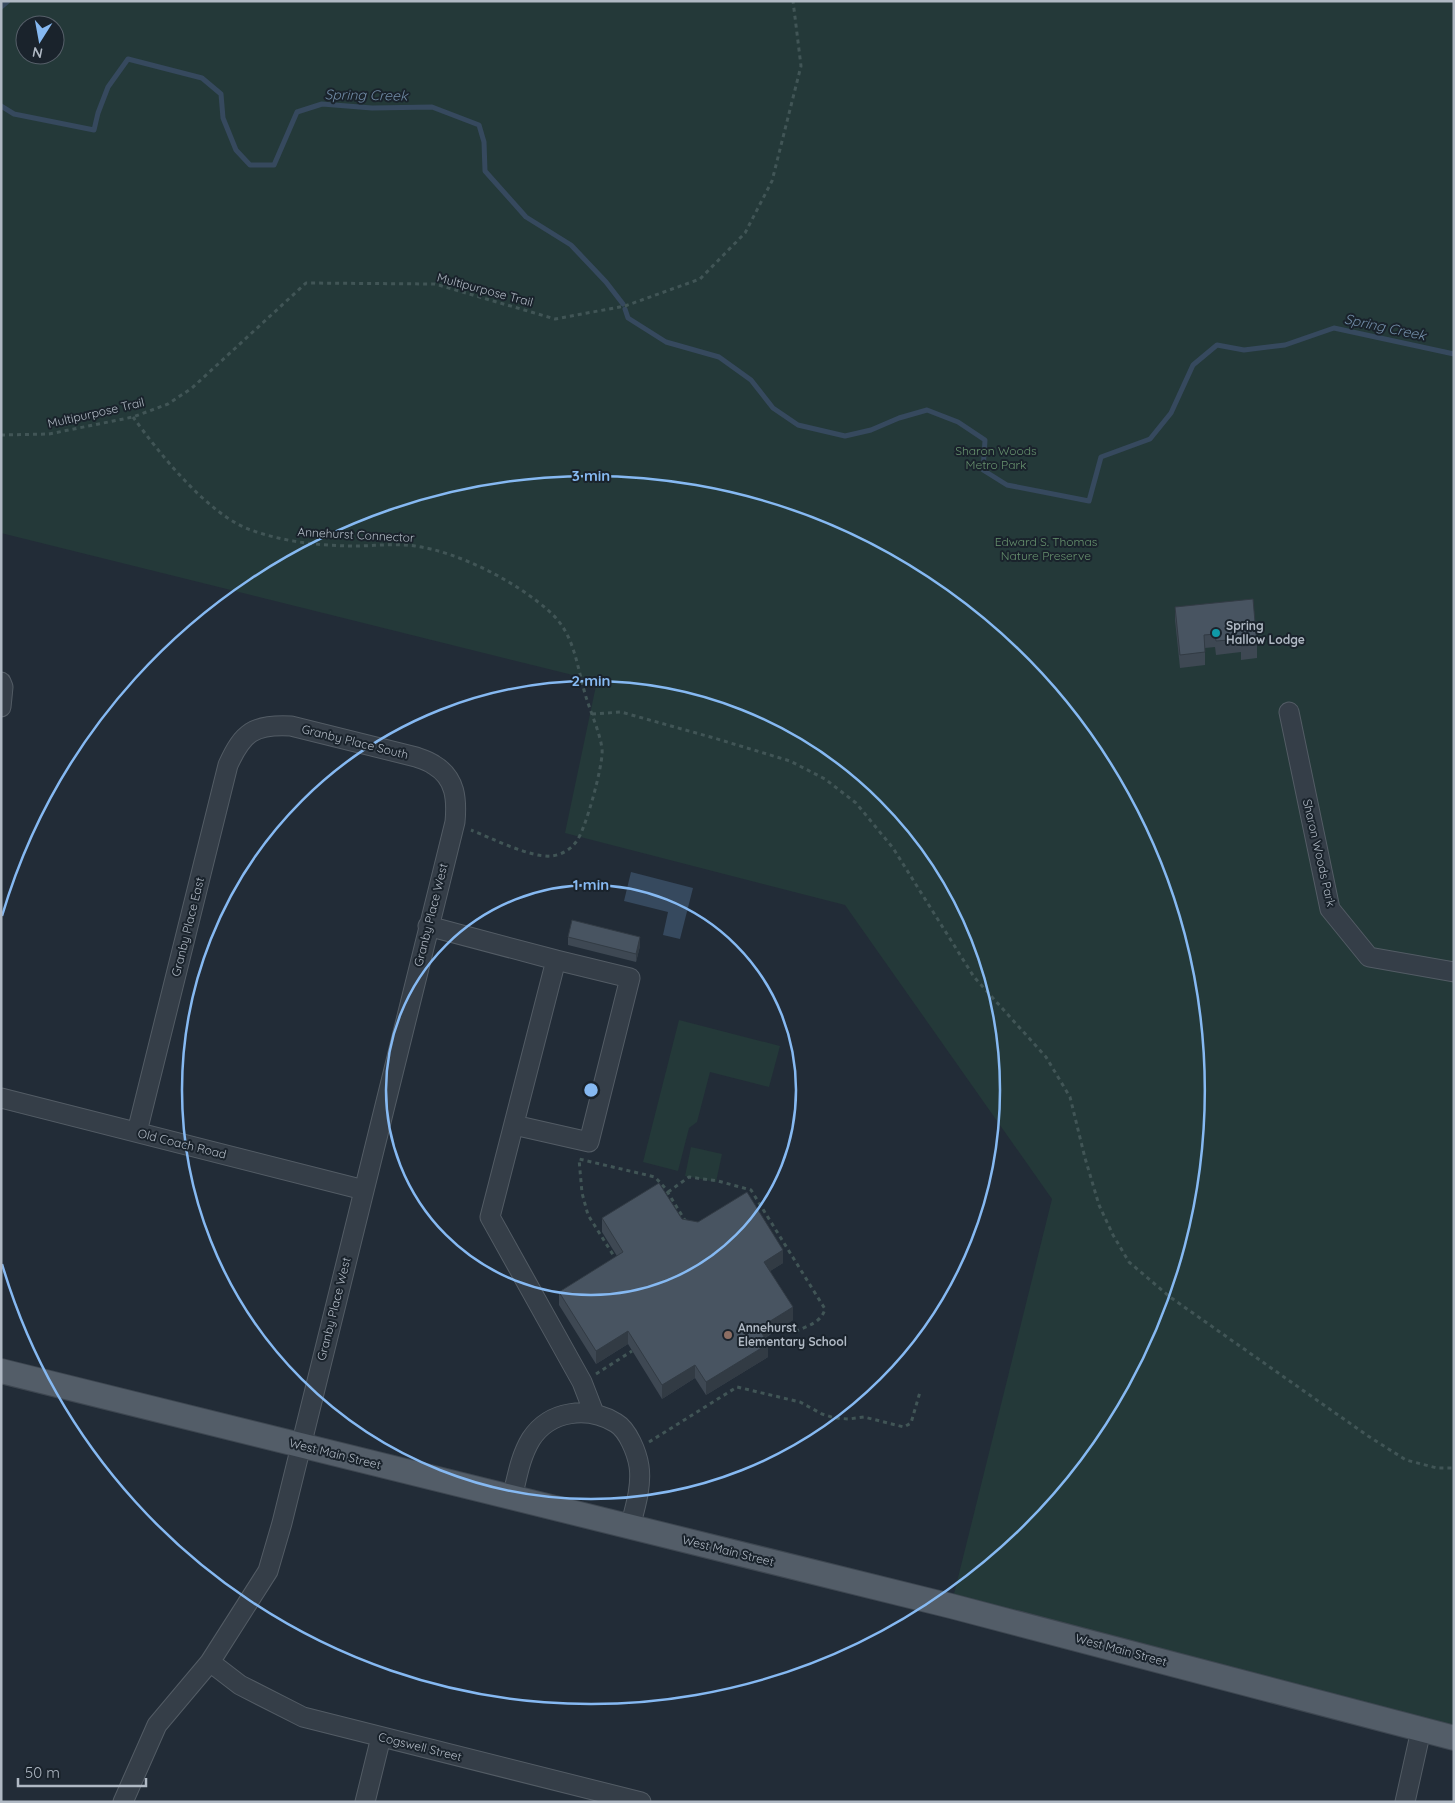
<svg xmlns="http://www.w3.org/2000/svg" width="1455" height="1803" font-family="Quicksand,sans-serif">
  <rect width="100%" height="100%" fill="#222c37"/>
  <path fill="#243939" fill-rule="evenodd" d="M1,1h1453v1737l-503,-132 101,-407 -207,-294 -280,-72 32,-152 -596,-148zM25,25h30v30h-30z
    M679,1020l101,26 -11,41 -59,-15 -13,50 -8,6 -11,43 -35,-9z
    M691,1147l31,7 -6,28 -31,-6z"/>
  <path fill="#36495e" d="M631,872l62,16 -13,51 -17,-4 5,-23 -44,-11z"/>
  <g fill="none" stroke-linecap="round" stroke-linejoin="round">
    <path stroke="#36495e" stroke-width="5" d="M1,7l7,-6
      M1,106l13,8 80,16 4,-17 10,-26 20,-28 74,19 19,16 2,24 13,32 14,15h24l23,-53 25,-8 50,4 60,-1 47,18 5,17 1,29 41,46 45,28 35,37 17,22
      M625,309l3,9 38,24 53,15 32,23 22,28 25,17 47,11 26,-6 28,-12 28,-8 31,12 27,18 -2,30 24,15 82,16 12,-44 49,-18 21,-26 22,-48 24,-20 27,5 41,-5 49,-17 120,26"/>
    <g stroke="#535c65" stroke-width="21">
      <path id="minor" d="M1,682l2,5 -2,20
        M1289,712l41,197 39,48 85,15
        M428,926l128,34 -66,257 92,165 12,31
        M1,1098l363,92
        M514,1125l75,17 41,-164 -74,-18
        M512,1498c5,-20 8,-41 19,-59 19,-29 57,-33 85,-16 12,7 21,30 23,43 3,20 -4,42 -9,61
        M210,1662l30,23 63,32 338,85
        M123,1802l34,-77 53,-63 58,-91 14,-48 173,-701c2,-22 1,-44 -21,-57 -5,-4 -12,-6 -18,-8l-125,-31c-37,-2 -48,6 -63,39l-91,367
        M365,1802l16,-65
        M1405,1802l16,-72"/>
    </g>
    <g stroke="#3e4751" stroke-width="26">
      <path id="major" d="M1,1371l950,235 503,132"/>
    </g>
    <path stroke="#415556" stroke-width="3" stroke-dasharray="4 4" stroke-linecap="butt" d="M133,417c26,36 75,98 118,113 33,12 70,16 104,16 20,0 40,-3 60,0 44,6 102,36 135,66 26,23 27,58 37,88 5,16 13,33 15,49 2,14 -17,83 -26,93 -6,8 -15,13 -25,14 -20,2 -60,-18 -80,-26
      M1,435l48,-1 84,-17 35,-13 24,-16 114,-105 129,1 120,35 70,-13 75,-27 45,-46 27,-52 29,-115 -8,-65
      M592,714l29,-2 93,26 76,23 35,18 31,24 37,45 81,129 72,80 24,40 15,61 14,47 14,30 16,27 41,35 198,139 38,24 31,8h17
      M668,1192l21,-15 29,4 33,9 74,119c-4,14 -18,17 -31,23
      M617,1261l-29,-46 -6,-22 -3,-34 76,18 10,11 21,34
      M596,1374l36,-23
      M649,1442l88,-55 63,15 22,12 13,4 14,1 15,-2 40,10 7,-4 9,-31"/>
    <use href="#minor" stroke="#353e48" stroke-width="19"/>
    <use href="#major" stroke="#535d68" stroke-width="24"/>
  </g>
  <path fill="#3e4853" d="M1175,607l82,38v13l-16,2v-8l-25,3 -1,-8 -10,1v17l-25,3 -5,-48z
    M568,937l72,9 -4,16 -68,-17z
    M602,1218l80,1 101,44 -13,8 23,49 -28,18 3,19 -62,38 -11,-17 -33,21 -34,-55 -32,20 -37,-59v-13l58,-36 -15,-24z"/>
  <path fill="#323b44" d="M640,937v9l-4,16v-8z
    M783,1250v13l-19,12v-13z
    M793,1307v13l-34,21v-13z
    M628,1331v13l-32,20v-13z
    M768,1344v13l-62,38v-13z
    M695,1365v13l-33,21v-14z"/>
  <path fill="#485461" stroke="#323b44" d="M1253,599l4,46 -16,1v-7l-25,2 -1,-7 -11,1 1,17 -25,3 -5,-48z
    M572,920l68,17 -4,17 -68,-17z
    M659,1183l23,36 16,3 49,-30 36,58 -19,12 29,45 -34,21 9,16 -62,38 -11,-17 -33,20 -34,-54 -32,20 -37,-59 64,-40 -21,-34z"/>
  <g fill="none" stroke="#86b9f2" stroke-width="2.5">
    <circle cx="591" cy="1090" r="205"/>
    <circle cx="591" cy="1090" r="409"/>
    <path d="M2 916A614 614 0 1 1 2 1264"/>
  </g>
  <circle fill="#0f9aa8" stroke="#1a232c" stroke-width="2" cx="1216" cy="633" r="5"/>
  <circle fill="#8d6e63" stroke="#1a232c" stroke-width="2" cx="728" cy="1335" r="5"/>
  <g text-anchor="middle" stroke-width="4" stroke-linejoin="round" paint-order="stroke">
    <g font-size="12" fill="#b0b9c4" stroke="#1a232c">
      <text transform="translate(485 290) rotate(15)" y="4">Multipurpose Trail</text>
      <text transform="translate(96 413) rotate(-13)" y="4">Multipurpose Trail</text>
      <text transform="translate(356 535) rotate(3)" y="4">Annehurst Connector</text>
      <text transform="translate(355 742) rotate(14)" y="4">Granby Place South</text>
      <text transform="translate(1319 853) rotate(77)" y="4">Sharon Woods Park</text>
      <text transform="translate(431 915) rotate(-76)" y="4">Granby Place West</text>
      <text transform="translate(188 927) rotate(-76)" y="4">Granby Place East</text>
      <text transform="translate(182 1144) rotate(14)" y="4">Old Coach Road</text>
      <text transform="translate(334 1309) rotate(-76)" y="4">Granby Place West</text>
      <text transform="translate(335 1454) rotate(14)" y="4">West Main Street</text>
      <text transform="translate(728 1551) rotate(14)" y="4">West Main Street</text>
      <text transform="translate(1121 1650) rotate(15)" y="4">West Main Street</text>
      <text transform="translate(420 1747) rotate(14)" y="4">Cogswell Street</text>
    </g>
    <g font-size="12" fill="#68936f" stroke="#1a232c">
      <text x="996" y="455">Sharon Woods<tspan x="996" dy="14">Metro Park</tspan></text>
      <text x="1046" y="546">Edward S. Thomas<tspan x="1046" dy="14">Nature Preserve</tspan></text>
    </g>
    <g font-size="12" font-weight="bold" fill="#b0b9c4" stroke="#1a232c" text-anchor="start">
      <text x="1226" y="630">Spring<tspan x="1226" dy="14">Hallow Lodge</tspan></text>
      <text x="738" y="1332">Annehurst<tspan x="738" dy="14">Elementary School</tspan></text>
    </g>
    <g font-size="14" font-style="italic" fill="#718ca7" stroke="#1a232c">
      <text transform="translate(366 95) rotate(1)" y="5">Spring Creek</text>
      <text transform="translate(1385 327) rotate(12)" y="5">Spring Creek</text>
    </g>
  </g>
  <circle cx="591" cy="1090" r="8" fill="#86b9f2" stroke="#1a232c" stroke-width="2.5"/>
  <g font-size="15" text-anchor="middle" font-weight="bold" fill="#86b9f2" stroke="#1a232c" stroke-width="4" stroke-linejoin="round" paint-order="stroke">
    <text x="591" y="481">3 min</text>
    <text x="591" y="686">2 min</text>
    <text x="591" y="890">1 min</text>
  </g>
  <rect width="1455" height="1803" fill="none" stroke="#b0b9c4" stroke-width="5"/>
  <g transform="translate(40 40) rotate(191)"><circle r="24" fill="#1a232c" stroke="#565f69"/>
  <path d="M0-4L9 19L0 12L-9 19Z" fill="#86b9f2"/>
  <text y="-8" font-size="14" font-weight="bold" text-anchor="middle" fill="#b0b9c4">N</text>
  </g>
  <path d="M18 1778v8h128v-8" fill="none" stroke="#b0b9c4" stroke-width="2.5"/>
  <text x="25" y="1778" font-size="15" fill="#b0b9c4" stroke="#1a232c" stroke-width="4" paint-order="stroke">50 m</text>
</svg>
